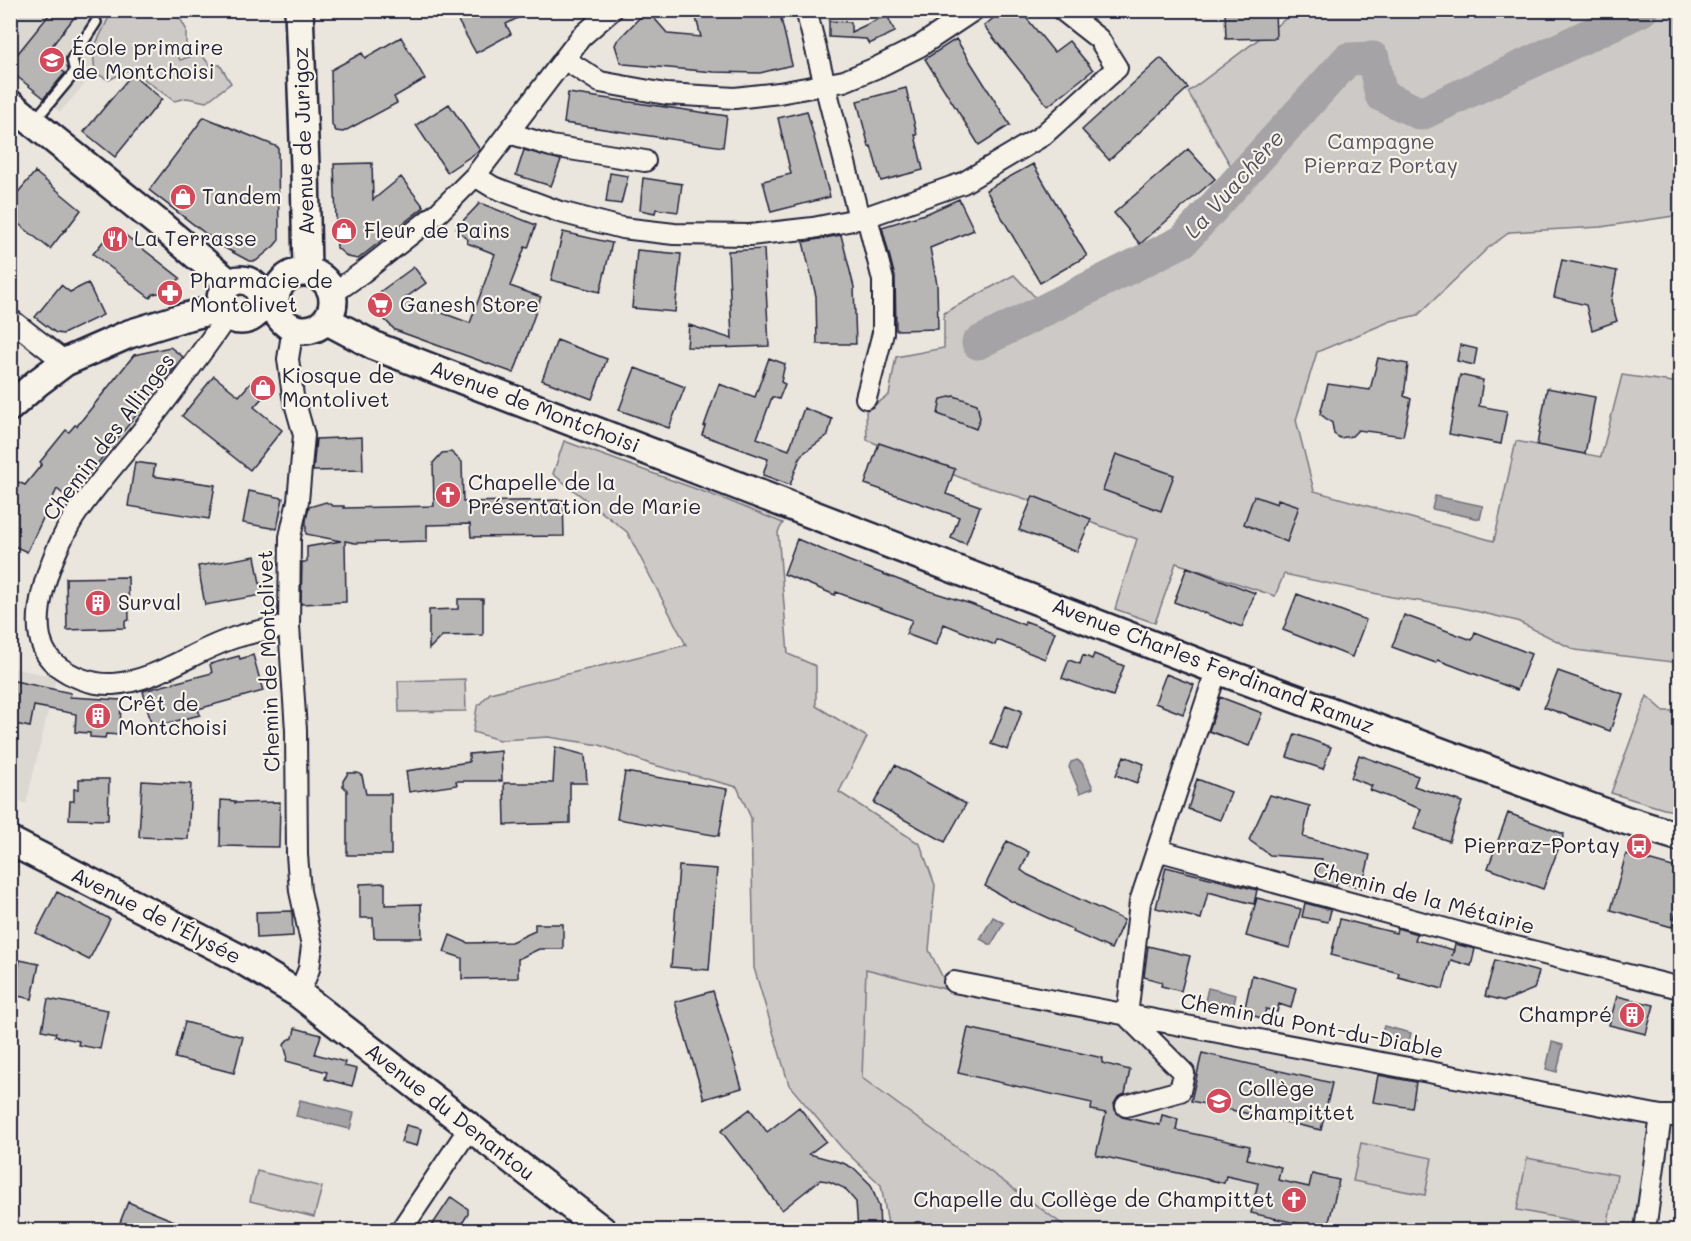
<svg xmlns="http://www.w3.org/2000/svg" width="1691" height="1241" font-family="Mali,sans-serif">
  <rect width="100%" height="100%" fill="#eae6de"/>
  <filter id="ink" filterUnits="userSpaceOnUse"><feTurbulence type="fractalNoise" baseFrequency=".0167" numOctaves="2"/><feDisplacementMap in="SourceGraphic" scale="12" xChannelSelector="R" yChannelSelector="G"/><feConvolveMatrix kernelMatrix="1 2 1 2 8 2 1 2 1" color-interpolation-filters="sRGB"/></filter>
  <g filter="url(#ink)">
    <path fill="#dbd8d2" d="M10,11h102l-19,39 2,23 -35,39 -49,-41z
      M11,667l45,11 -30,126 -15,-7z
      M866,969l83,21 647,120 54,18 -14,102h-566l-208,-152z"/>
    <path fill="#cdc9c6" stroke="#787680" stroke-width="1.5" d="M112,11h46l22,7 6,11v19l-9,6 3,6 20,-7 9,11 11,1 11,18 -25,19 -19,-4 -13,3 -44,-32 -21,11 -14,-7 -2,-23z
      M1296,11h384v204l-79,12 -91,5 -22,16 -70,67 -27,6 -74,31 -21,68 18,71 180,50 22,-100 85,16 21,-82 58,8v280l-105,-13 -58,-29 -59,-14 -66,-10 -108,-23 -9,22 -99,-33 -21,60 -40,-14 22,-70 -117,-42 -46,-14 -107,-43 -1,-29 23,-16 7,-38 48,-9v-35l70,-38 24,25 35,-2 110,-53 56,-65 -51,-88z
      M564,441l165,60 54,22 -5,9 10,122 28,12v40l51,31 -28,55 81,52 15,41 -6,65 20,40 -83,-21 -4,109 208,152h-181l-8,-45 -39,-37 -53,-63 -35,-117 -3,-150 -14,-31 -87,-23 -50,-19 -52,-8 -49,3 -26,-8 4,-25 13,-14 196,-48 -59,-113 -74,-58z
      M465,679l1,32 -67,1 -1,-31z
      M1647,696l17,15h16v101l-16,-3 -53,-16z
      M1361,1143l71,15 -7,37 -72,-14z
      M1527,1158l90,17 -10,52 -90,-17z
      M257,1171l65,16 -8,30 -64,-16z"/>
    <path fill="#a6a3a6" stroke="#716f7b" stroke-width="1.5" d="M1435,496l48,10 -3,13 -48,-10z
      M1077,760l5,3 11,25 -13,5 -11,-26 2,-5z
      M993,917l11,6 -13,22 -11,-6z
      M1208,988l28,7 -3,13 -28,-7z
      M1384,1026l27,7 -3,13 -28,-8z
      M1552,1042l11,3 -6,27 -11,-3z
      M300,1100l54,13 -4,16 -54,-13z"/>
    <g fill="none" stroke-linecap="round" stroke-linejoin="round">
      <path stroke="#a6a3a6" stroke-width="33" d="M978,343l205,-102 165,-182 25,-1 8,37 40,19 221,-104"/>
    </g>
    <path fill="#b8b6b5" stroke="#22223b" stroke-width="1.5" d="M53,10h27l-36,46 21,17 -21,25 -34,-27v-8z
      M452,10h81l-27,14 5,10 -35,19z
      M647,10l21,24 33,3 -7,-27h85l13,55 -32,8 -46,-1 -90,-8 -4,-3 -5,-16 2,-4z
      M1003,10h17l34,42 15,-11 24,29 -45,36 -64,-80z
      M1225,10h50l1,28 -50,1z
      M887,15l8,17 -26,12 -3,-5 -37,-2v-16l22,1v10z
      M401,37l24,42 -31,18 3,6 -54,29 -7,-1 -4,-6 -1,-55 31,-17 3,5z
      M956,39l54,86 -31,20 -54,-86z
      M1161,58l27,30 -79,72 -27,-30z
      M132,74l30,25 -47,58 -31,-25z
      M906,88l11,47h-2l8,35 -42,11 -10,-35 -2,1 -12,-46z
      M568,93l159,23 -4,31 -159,-24z
      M449,104l31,46 -33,22 -31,-47z
      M807,111l23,86 -59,15 -8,-31 28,-7 -13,-56z
      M204,117l74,30 1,93 -5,6 -18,15h-7l-26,-14 -74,-57z
      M1188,149l27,30 -75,65 -26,-31z
      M524,150l37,10 -10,26 -35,-11z
      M372,163l1,37 28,-23 23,30 -66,52 -10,-2 -11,-9 -3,-84z
      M1033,164l54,92 -47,27 -54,-93z
      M35,172l46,38 -16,21 -2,-1 1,1 -14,18 -40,-32v-15z
      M610,173l18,3 -7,28 -15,-2z
      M643,178l39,6 -4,28 -22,-3 -1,4 -15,-3z
      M959,199l15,31 -44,18 7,36 1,45 -42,1 -1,-53 -13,-50 46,-14z
      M480,203l56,22 -8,23 -3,-1 -15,39 31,11 -27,76 -119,-43 -18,-18 -2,-6v-6l6,-9 33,-24 12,16 -22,16 66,24 25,-69 -28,-11 1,-3 -12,-12z
      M115,227l65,51 -10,13 -17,3 -3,4 -57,-44z
      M563,232l49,11 -12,49 -49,-12z
      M841,235l13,52 2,57h-39l-1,-48 -13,-54z
      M764,249l5,97 -54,2 -28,-1 2,-22 43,14 -4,-88z
      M637,250l44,4 -6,58 -43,-4z
      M1562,260l55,11 -6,30 6,20 -25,9 -6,-25 -32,-8z
      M88,283l15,32 -40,19 -7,-1 -21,-16 26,-32 9,7z
      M557,340l50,19 -15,40 -50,-19z
      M1460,345l17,4 -3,16 -17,-4z
      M170,347l13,10 -114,142 -12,-10 -30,63 -17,-8v-52l6,-11 9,4 17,-21 -2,-2 26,-32 3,2 6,-7 2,1 57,-71z
      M769,358l16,6 -4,18 4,2 -6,15 -7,-2 -15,41 32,12 15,-42 28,11 -4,16 -27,20 -11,30 -27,-10 5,-16 -66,-24 3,-9h-1l15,-42 36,13z
      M1378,358l30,6 -4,32 7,3 -8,37 -45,-6 -6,6 -12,2 -6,-4 -2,-11 -12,-9 8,-30 42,6z
      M635,368l50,19 -16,41 -50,-18z
      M1460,375l23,5 -4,26 28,5 -6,33 -52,-10z
      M214,376l25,20 17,-19 14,12 -16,18 28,23 -32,40 -68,-54z
      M1547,388l48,9 -10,57 -48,-9z
      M954,396l23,8 3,14 -4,11 -38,-15 3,-15z
      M362,437l1,33 -50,1 3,-32z
      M879,443l76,26 -9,25 34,12 -14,38 -15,-6 8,-21 -94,-33z
      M451,452l11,10 1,40 100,-2 1,36 -93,1 -1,-13 -43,1v16l-72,2 -10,-2 1,61 -45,2 1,-42h5v-15l34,-6 -35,-7v-14l3,-13 17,-5 7,4h11v2l90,-2 -1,-43 9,-10z
      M1116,454l58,21 -13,36 -58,-21z
      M135,462l20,3 -2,11 62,9 -6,34 -81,-13z
      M249,491l34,7 -6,31 -34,-6z
      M1033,496l58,23 -14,33 -58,-22z
      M1254,496l23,8 1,-5 21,7 -12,36 -43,-18z
      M797,539l52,22 74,28 48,15 53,21 1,-4 30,11 -10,27 -48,-19 -2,5 -51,-21 -8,21 -30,-11 6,-14 -76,-28 -1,3 -51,-21z
      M255,556l7,39 -57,10 -7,-39z
      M1187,567l68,26 -13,34 -68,-25z
      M128,577l1,43 -4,1v7l-58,2 -1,-52z
      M1297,594l69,26 -14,37 -69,-27z
      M458,599h25v36l-41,1 -13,13v-39l29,-1z
      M1404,615l68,25 3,-8 56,22 -14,36 -79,-30 -2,3 -44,-16z
      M1094,654l30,12 -11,30 -51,-18 7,-18 11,4 3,-9 9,4z
      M253,655l10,36 -65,18 2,6 -48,12 -9,-36 69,-18 -2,-9 29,-8 1,3z
      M1558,671l65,23 -13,37 -66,-24z
      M1166,674l28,11 -11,29 -28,-11z
      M10,680l61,13 -1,4 51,3 -1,35 -14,-1 -1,4 -15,-1v-4l-15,-1 1,-18 -42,-8 -4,21 -20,-4z
      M1220,697l42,16 -13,33 -40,-15z
      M1006,705l16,6 -14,39 -17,-6z
      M1295,734l36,13 -8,22 -36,-12z
      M555,747l30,8 2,28h-17v40l-65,2 -1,-42h49z
      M501,751l1,30h-46l1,4 -48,7 -3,-21 63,-9v-8z
      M1359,755l59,21 -4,10 48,16 -13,39 -35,-12 7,-20 -51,-19 2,-4 -21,-8z
      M1124,756l20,8 -7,19 -21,-8z
      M895,765l71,39 -21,38 -71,-39z
      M625,772l102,17 -8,47 -102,-17z
      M348,773h10l4,3 4,18h25v61h-44v-65l-4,-4v-5z
      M79,779h30l-1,41 -39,-1 1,-18h4v-12h5z
      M1197,779l34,13 -11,28 -32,-11z
      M142,781l49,3 -3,55 -49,-2z
      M1270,795l40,11 -7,31 67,18 -8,33 -25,-7 -1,6 -21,-6 7,-22 -52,-4 -21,-15z
      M221,800l14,1v2l45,-1 -1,45 -59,-1z
      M1508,813l56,21 -21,55 -55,-21z
      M1007,841l22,11 -8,18 7,5 96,45 -13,29 -38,-17 1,-2 -63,-29 -26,-15z
      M1626,854l54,15v28l-8,30 -61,-17z
      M679,866l38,3 -8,101 -38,-3z
      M1166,867l91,23 -3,14 -46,-12 -7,27 -45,-11z
      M385,883v22l36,-1 1,34h-48l-1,-20h-13v-34z
      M57,892l53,27 -21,41 -53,-27z
      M1257,898l44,11 -11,39 -44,-12z
      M1305,903l26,7 -3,12 -26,-5z
      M292,911l1,25 -36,2 -1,-26z
      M1340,919l56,14 1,-5 20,6 -2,6 39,10 -2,6 3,-12 20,5 -4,17 -20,-6 -8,29 -45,-12 1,-4 -68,-18z
      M535,924h28v25h-24l-21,10v19l-56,1v-21l-18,-6 6,-17 18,8 43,-1 24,-11z
      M1148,946l42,10 -9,35 -20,-5 1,-4 -18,-5z
      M20,960l19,4 -7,35 -19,-4z
      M1495,960l44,12 -5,17 -29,12 -20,-5z
      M1252,975l44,13 -5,20 -12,-4 -2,8 -11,-3 -3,10 -19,-7z
      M713,991l29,97 -38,11 -29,-97z
      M1617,996l37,9 -8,29 -37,-9z
      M48,999l60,11 -8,39 -22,-4 1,-4 -24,-5 1,-3 -14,-3z
      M185,1022l58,15 -9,36 -59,-15z
      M295,1028l26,7 -6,19 30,8 -1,4 13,3 -5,17 -27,-7 2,-7 -41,-11 1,-6 -3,-10 3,-5 6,-2z
      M968,1028l135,30 -1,5 28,7 -5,24 -7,3 -4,7 1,6 7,7 38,8 2,-10 16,4 -2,11 74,16 -3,13 34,8 -3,13 31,7 3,-13 27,6 -12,50 -76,-17 7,-30 -32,-7 -2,7 -128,-28 10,-42 -15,-3 1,-7 -134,-30z
      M1202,1053l130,30 -11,47 -130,-29z
      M1378,1075l38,7 -4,26 -39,-6z
      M799,1107l27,34 -17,13 34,9 12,6 16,16 8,22 1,23h-22l-2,-28 -12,-14 -16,-7 -8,-1 -38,30 -61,-79 29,-22 17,23z
      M406,1125l15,4 -4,17 -16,-4z
      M451,1197l17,12v5l-10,16h-29z
      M128,1202l68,28h-79z"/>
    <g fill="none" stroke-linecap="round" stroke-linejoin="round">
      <g stroke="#22223b" stroke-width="14">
        <path id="lane" d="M35,120l40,-48 -3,-13 24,-37
          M918,1230v-2"/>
      </g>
      <g stroke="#22223b" stroke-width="24">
        <path id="street" d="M806,10l51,200 12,15 14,55v53l-17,65
          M564,59l36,23 66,12 69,4 44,-5 65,-12 34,-14 42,-21 54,-36
          M509,133l42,13 94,15
          M475,176l18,11 67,25 62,16 52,6 76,1 63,-7 50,-10 100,-35 79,-47 75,-68 -18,-29 -37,-29
          M332,294l31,-22 76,-60 36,-36 106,-139 31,-27
          M228,315c-25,36 -51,71 -78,106 -24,31 -55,64 -76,96 -21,34 -56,115 -19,147 16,13 37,21 58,20 46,-3 83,-36 127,-48 15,-5 32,-7 49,-10
          M10,319l55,43
          M293,328l-5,31 5,37 11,39 -6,66 -8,36 -1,89 7,104 1,125 3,36 12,55 -3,23 -10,25
          M1157,850l307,84 216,54
          M954,982l707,134h19
          M1127,1016l13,-114 77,-233
          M1126,1106l54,-15 4,-18 -57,-57
          M401,1230l69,-103
          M1645,1230l16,-114"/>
      </g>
      <g stroke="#22223b" stroke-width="32">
        <path id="secondary" d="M299,10l6,156 2,106
          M10,104l148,119 71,60
          M275 301a29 29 0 1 1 58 0a29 29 0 1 1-58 0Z
          M221 300a20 20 0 1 1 40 0a20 20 0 1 1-40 0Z
          M326,320l51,27 830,319 418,154 55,17
          M10,407l27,-24 28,-21 64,-28 52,-16 41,-10
          M10,841l225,115 64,38 303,236"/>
      </g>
      <use href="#lane" stroke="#f7f3e8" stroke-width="9"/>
      <use href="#street" stroke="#f7f3e8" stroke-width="20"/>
      <use href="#secondary" stroke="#f7f3e8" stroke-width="27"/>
    </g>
  </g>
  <defs>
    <g id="school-disc" transform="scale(1.35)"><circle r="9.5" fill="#d1495b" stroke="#f7f3e8"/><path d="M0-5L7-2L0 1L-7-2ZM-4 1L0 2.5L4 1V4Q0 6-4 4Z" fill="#fff"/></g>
    <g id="shop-disc" transform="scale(1.35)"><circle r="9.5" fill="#d1495b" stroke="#f7f3e8"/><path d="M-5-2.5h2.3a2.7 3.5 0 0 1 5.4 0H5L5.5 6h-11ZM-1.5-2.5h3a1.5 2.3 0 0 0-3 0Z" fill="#fff"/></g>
    <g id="restaurant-disc" transform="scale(1.35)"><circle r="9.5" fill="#d1495b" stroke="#f7f3e8"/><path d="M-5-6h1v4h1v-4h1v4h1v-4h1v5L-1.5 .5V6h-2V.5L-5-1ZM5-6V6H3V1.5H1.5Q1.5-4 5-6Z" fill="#fff"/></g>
    <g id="pharmacy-disc" transform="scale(1.35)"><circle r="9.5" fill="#d1495b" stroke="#f7f3e8"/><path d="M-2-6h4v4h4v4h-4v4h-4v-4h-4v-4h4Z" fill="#fff"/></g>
    <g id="supermarket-disc" transform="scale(1.35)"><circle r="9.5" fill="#d1495b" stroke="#f7f3e8"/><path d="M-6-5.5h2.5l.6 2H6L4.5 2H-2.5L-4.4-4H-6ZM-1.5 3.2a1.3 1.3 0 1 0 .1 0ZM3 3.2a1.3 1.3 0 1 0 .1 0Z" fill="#fff"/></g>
    <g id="church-disc" transform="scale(1.35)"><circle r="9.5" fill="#d1495b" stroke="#f7f3e8"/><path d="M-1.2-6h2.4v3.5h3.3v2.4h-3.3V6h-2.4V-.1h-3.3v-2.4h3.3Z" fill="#fff"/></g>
    <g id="building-disc" transform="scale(1.35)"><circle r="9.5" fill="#d1495b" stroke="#f7f3e8"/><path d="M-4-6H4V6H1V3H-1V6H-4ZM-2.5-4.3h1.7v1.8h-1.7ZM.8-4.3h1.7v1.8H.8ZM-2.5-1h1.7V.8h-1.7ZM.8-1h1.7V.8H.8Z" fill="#fff"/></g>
    <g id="bus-disc" transform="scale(1.35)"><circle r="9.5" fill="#d1495b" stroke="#f7f3e8"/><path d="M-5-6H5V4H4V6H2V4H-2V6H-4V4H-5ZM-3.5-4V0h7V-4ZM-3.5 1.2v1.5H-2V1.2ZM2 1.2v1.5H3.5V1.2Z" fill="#fff"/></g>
  </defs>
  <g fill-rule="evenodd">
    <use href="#school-disc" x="52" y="60"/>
    <use href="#shop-disc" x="183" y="197"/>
    <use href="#shop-disc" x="344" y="231"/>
    <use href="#restaurant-disc" x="115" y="239"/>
    <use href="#pharmacy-disc" x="170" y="293"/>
    <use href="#supermarket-disc" x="380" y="305"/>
    <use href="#shop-disc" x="263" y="388"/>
    <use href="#church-disc" x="448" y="495"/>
    <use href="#building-disc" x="98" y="603"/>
    <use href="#building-disc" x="98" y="716"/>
    <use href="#bus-disc" x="1639" y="846"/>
    <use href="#building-disc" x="1632" y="1015"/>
    <use href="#school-disc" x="1219" y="1101"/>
    <use href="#church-disc" x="1294" y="1200"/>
  </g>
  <g text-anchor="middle" stroke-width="4.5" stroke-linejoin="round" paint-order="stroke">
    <g font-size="21" fill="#22223b" stroke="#f7f3e8" text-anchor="start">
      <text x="72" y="55">École primaire<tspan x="72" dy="24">de Montchoisi</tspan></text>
      <text x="202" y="204">Tandem</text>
      <text x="364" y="238">Fleur de Pains</text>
      <text x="134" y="246">La Terrasse</text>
      <text x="190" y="288">Pharmacie de<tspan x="190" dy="24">Montolivet</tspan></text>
      <text x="400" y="312">Ganesh Store</text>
      <text x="282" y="383">Kiosque de<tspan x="282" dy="24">Montolivet</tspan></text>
      <text x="468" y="490">Chapelle de la<tspan x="468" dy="24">Présentation de Marie</tspan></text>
      <text x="118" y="610">Surval</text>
      <text x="118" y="711">Crêt de<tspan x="118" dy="24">Montchoisi</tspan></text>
      <text x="1620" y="853" text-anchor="end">Pierraz-Portay</text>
      <text x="1612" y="1022" text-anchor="end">Champré</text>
      <text x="1238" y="1096">Collège<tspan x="1238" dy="24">Champittet</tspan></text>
      <text x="1274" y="1207" text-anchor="end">Chapelle du Collège de Champittet</text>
    </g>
    <g font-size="21" fill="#22223b" stroke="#f7f3e8">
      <text transform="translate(304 141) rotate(-92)" y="7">Avenue de Jurigoz</text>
      <text transform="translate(535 407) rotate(21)" y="7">Avenue de Montchoisi</text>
      <text transform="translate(109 437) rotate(-53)" y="7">Chemin des Allinges</text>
      <text transform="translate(269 661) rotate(-92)" y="7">Chemin de Montolivet</text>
      <text transform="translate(1213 666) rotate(21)" y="7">Avenue Charles Ferdinand Ramuz</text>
      <text transform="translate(1424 898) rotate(15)" y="7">Chemin de la Métairie</text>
      <text transform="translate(156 916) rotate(27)" y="7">Avenue de l'Élysée</text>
      <text transform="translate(1312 1026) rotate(11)" y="7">Chemin du Pont-du-Diable</text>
      <text transform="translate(450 1112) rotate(38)" y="7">Avenue du Denantou</text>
    </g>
    <g font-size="21" fill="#555465" stroke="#f7f3e8">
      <text x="1381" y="149">Campagne<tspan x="1381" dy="24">Pierraz Portay</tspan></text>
    </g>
    <g font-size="22" font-style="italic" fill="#504f60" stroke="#f7f3e8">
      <text transform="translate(1234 184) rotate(-48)" y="8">La Vuachère</text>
    </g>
  </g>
  <rect width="1691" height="1241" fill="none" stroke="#f7f3e8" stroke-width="36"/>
  <rect x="18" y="18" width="1655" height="1205" fill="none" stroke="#22223b" stroke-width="2" filter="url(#ink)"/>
</svg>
